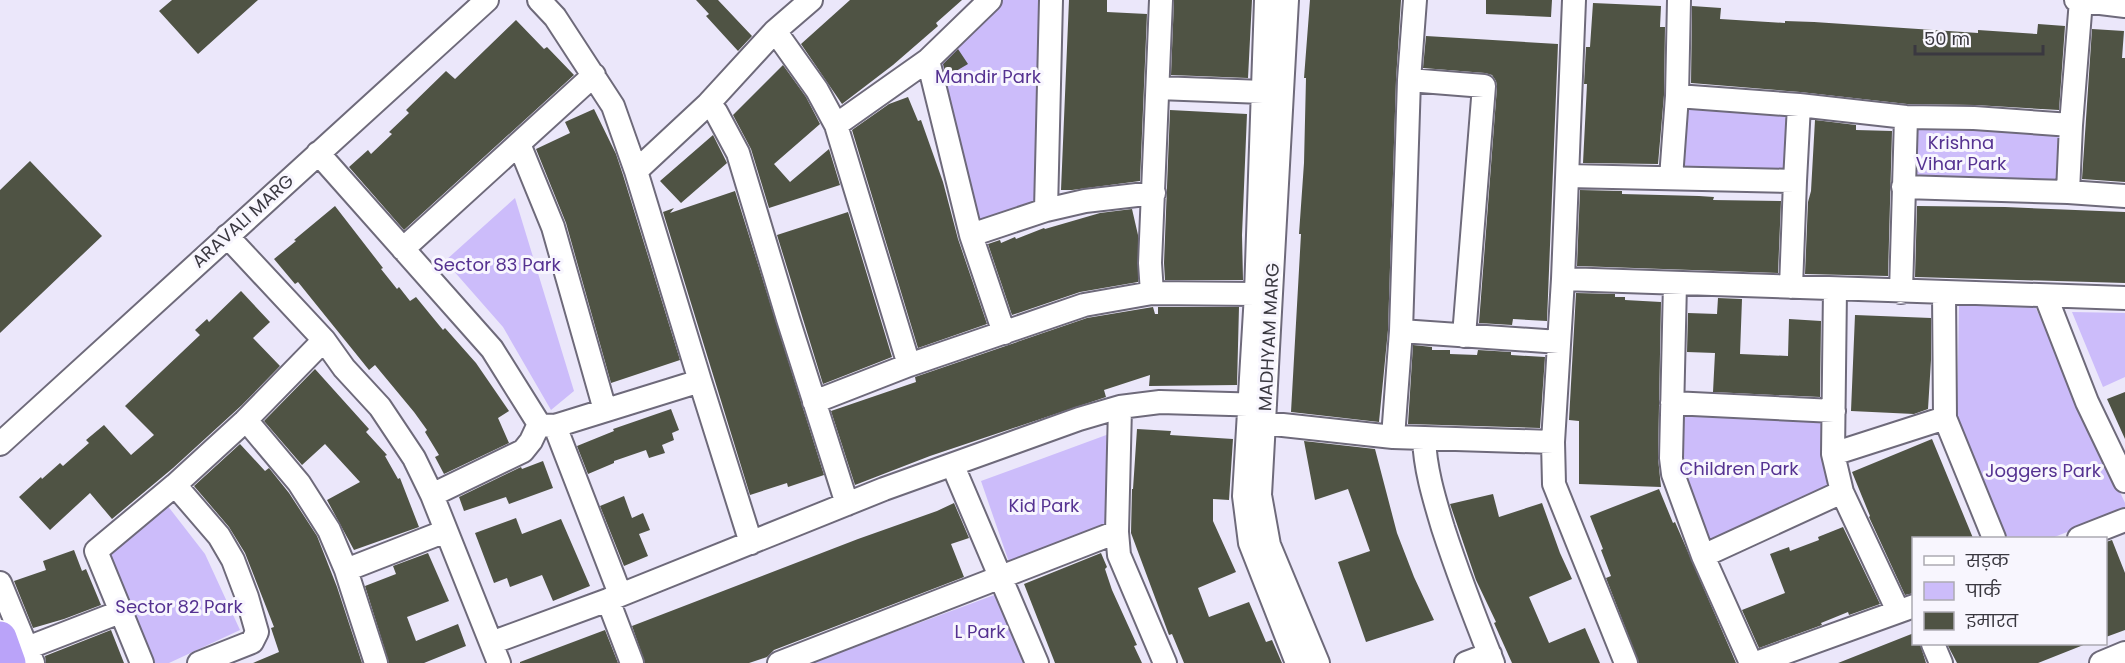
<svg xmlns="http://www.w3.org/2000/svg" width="2125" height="663" font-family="Poppins,'Noto Sans Devanagari',sans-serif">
  <rect width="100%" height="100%" fill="#ebe7fa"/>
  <path fill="#ccbcfa" d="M990,0h58l-2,210 -75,25 -43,-175z
    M1677,96l120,13 -5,72 -115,-3z
    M1913,123l149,8 -3,55 -149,-7z
    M515,198l59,193 -23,19 -48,-83 -58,-66z
    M1959,304h75l91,199v6l-73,29h-47l-48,-117z
    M2072,312l53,1v64l-22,10z
    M1672,403l162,8 8,81 -139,64 -30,-82z
    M1109,434l-3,97 -95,37 -30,-87z
    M167,505l38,49 35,76 -71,33h-16l-47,-112z
    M997,594l27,69h-213z"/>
  <path fill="#4f5344" d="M172,0h86l-60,54 -39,-43z
    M696,0h22l34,36 -14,15 -32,-35 3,-2z
    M850,0h112l-26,23 2,3 -45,39 -51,39 -41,-60z
    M1069,0h38v12l40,2 -7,167 -68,9h-11z
    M1174,0h78l-4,78 -77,-3z
    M1310,0h91l-5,80 -8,250 -9,92 -88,-10 10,-178h-2l5,-71 2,-85h-2z
    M1486,0h66l-1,17 -65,-3z
    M1593,3l68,3 -1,21h5l-1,68 -6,69 -75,-1 4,-79h-3l2,-37h4z
    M1692,6l29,2 -1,11 65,4v-2l29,1 164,11v-3l59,4 1,-10 27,2 -6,84 -84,-5 -68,-1 -107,-12 -109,-9z
    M516,20l28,29 3,-2 27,28 -170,155 -55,-63 19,-17 3,4 21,-20 -3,-2 20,-19 -3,-3 40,-39 9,8z
    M2092,29l32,2 -2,27h3v124l-43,-3z
    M1426,36l132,8 -11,277 -34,-2 -1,6 -33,-2 18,-236 -1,-6 -4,-6 -7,-2 -62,-5z
    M958,49l10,15 -22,13 -3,-13z
    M783,65l23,32 14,27 -46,40 16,18 39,-33 11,36 -71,23 -18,-59 -18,-34z
    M908,97l10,24 3,-1 22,62 15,57 29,85 -69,24 -66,-218 37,-26z
    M594,109l22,45 7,21 57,185 -69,23 -45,-160 -30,-74 34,-16 -5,-11z
    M1170,110l77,4 -5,121 1,45h-78l-1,-17z
    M1815,120l41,5v5l36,1 -4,145 -83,-2 3,-72 3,-11z
    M713,135l14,28 -46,40 -21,-22z
    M30,161l72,75 -102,97v-143z
    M1580,190l42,1v3l77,2 15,1 -1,3 68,1 -3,72 -201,-7z
    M735,191l89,284 -36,12 -1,-4 -37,12 -87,-283 11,-4 -4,5z
    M335,206l48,62 -2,1 16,20 2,-2 11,14 6,-4 27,33 2,-2 31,35 33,48 -11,7 11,25 -65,31 -9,-17 4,-2 -14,-23 2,-2 -13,-18 -39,-47 -6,5 -71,-88 -3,2 -21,-25 22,-18 -2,-1z
    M1917,206l88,1 120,5v71l-210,-6z
    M1132,209l6,26v47l-58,10 -68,23 -24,-71 12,-4 1,3 14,-6 1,2 28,-11 1,1 55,-16z
    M848,212l44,145 -69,27 -46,-149z
    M241,291l29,31 -17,16 27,28 -38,39 -69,63 -61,51 -22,-26 -40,37 -31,-33 22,-20 1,2 18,-16 3,3 26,-23 -3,-3 18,-15 27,30 23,-20 -29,-29 75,-71 -5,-5 12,-11 2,3z
    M1576,293l39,1v3h10v3l36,2 -3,156 3,29 -82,-3v-63l-10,-1z
    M1718,298l24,1 -2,55 48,2 1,-37 32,2 -1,76 -107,-5 2,-39 -28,-1 1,-39 29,1z
    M1153,307l2,7h3v-7h81l-2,78 -88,1 1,-11 -46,15 2,7 -176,59 -75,29 -24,-74 85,-29 -1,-5 172,-59z
    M1855,315l76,3v42l-3,49 -14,5 -63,-3z
    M1413,345l19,2v3h18v4l27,1 1,-5 33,2v3l34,2 -5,71 -132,-4z
    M315,369l54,60 -3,3 21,23 -2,1 13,23 2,-1 19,49 -65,23 -27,-50 33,-18 -35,-38 -23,21 -38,-44z
    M2125,392v47l-18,-40z
    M671,409l8,21 -7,3 2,7 -12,5 3,8 -16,5 -3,-8 -32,11v2l-26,11 -11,-28 37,-15 -1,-2z
    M1137,429l34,2 -1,4 63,4 -4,61 -16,-1v22l23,51 -38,16 11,29 40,-15 17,40 6,-2 10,23h-98l-12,-29 -3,1 -38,-102 1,-44h1z
    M1932,439l41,99h-59v55l-9,2 -36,-78 1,-1 -18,-44z
    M1304,441l71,8 22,84 17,44 20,43 -68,22 -28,-80 32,-11 -22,-62 -33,11z
    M240,444l25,27 4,-3 20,25 28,43 20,51 25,76h-109l26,-11 -8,-24 3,-1 -29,-74 -16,-26 -35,-41z
    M543,461l10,27 -44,16 -3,-7 -42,14 -5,-14 62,-30 1,2z
    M1659,489l14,34 2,-1 61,141h-97l-33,-85 5,-2 -10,-26 2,-1 -13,-33z
    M1493,494l6,23 43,-14 18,50 12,26 -43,18 20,46 36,-15 15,35h-88l-18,-40 2,-1 -20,-42 -26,-76z
    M624,496l8,22 11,-5 7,17 -11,4 9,22 -24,10 -24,-60z
    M954,503l15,35 -18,6 13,33 -190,73 -7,7 -18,6h-104l-13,-37 226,-87 79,-28z
    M516,518l6,16 39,-15 29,67 -37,15 -11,-26 -32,12 -3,-9 -13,5 -19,-50z
    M1843,527l37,77 -31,11 -1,-3 -27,11 1,2 -63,23 -17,-38 43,-17 -15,-39 19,-7 1,4 29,-11 -1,-3z
    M2112,540l13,33v57l-19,7v-95z
    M74,550l8,21 4,-2 15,36 -37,14 -31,9 -19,-47 32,-11 -3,-9z
    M428,553l21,48 -42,16 9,24 42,-17 8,22 -42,17h-35l-24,-77 31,-12 -3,-8z
    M1101,553l6,14 -2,2 7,21 25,55 -3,1 8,17h-87l-31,-79z
    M111,630l13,33h-78l-1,-7z
    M605,630l13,33h-98v-1z
    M1914,633v11h6l6,19h-88z
    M1947,644h139l-48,19h-81z"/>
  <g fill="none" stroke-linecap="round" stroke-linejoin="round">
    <g stroke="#6e6a7a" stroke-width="26">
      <path id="minor" d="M539,0l16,17 58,89 23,65 64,210 51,162
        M1266,0l-10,294 -12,202 6,47 47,120
        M1287,0l-27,495 9,50 49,118
        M1574,0l-11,279 -10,163 1,42 72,179
        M2076,0l49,6
        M775,31l42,59 19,35 73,240
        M928,60l43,175 33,98
        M1409,80l75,6 -20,250
        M1158,88l105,4
        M1677,96l122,9
        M708,104l8,8 22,41 50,166 59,185
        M836,125l92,-65 62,-60
        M2071,125l-3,67 57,4
        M519,144l34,83 52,183
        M318,153l174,196 47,75 -8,17 -8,10 -91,44
        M636,171l72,-67 67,-73 36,-31
        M1568,176l227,5 4,-76 107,12 68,1 97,7 10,-125
        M1671,178l6,-82 2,-96
        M1903,187l165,5
        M1046,210l5,-210
        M971,235l75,-25 39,-9 69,-8
        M227,236l97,104 20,28 36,39 34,51 18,37 67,168
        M403,249l191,-174
        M1563,279l562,19
        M1675,283l-4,175 2,16 30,82 48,107
        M1791,287l4,-106
        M1835,289l-2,165 9,38 56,119
        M1901,292l5,-175
        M1944,292l1,126 49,120
        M1152,293l-2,-30 11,-263
        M2046,297l41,105 38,79
        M1401,331l158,11
        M814,402l95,-37 175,-60 68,-12 104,1
        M1672,403l162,8
        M1120,407l-3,125 2,23 46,108
        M246,420l53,63 30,47 17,40 100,-39
        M1264,423l129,14 160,5
        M540,425l15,1 145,-45
        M555,426l65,168
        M1393,437l8,-106 8,-251 6,-80
        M1424,438c1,31 10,60 19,90 15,46 32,90 50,135
        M0,444l487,-444
        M1833,454l112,-36
        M953,466l84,197
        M175,485l44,51 14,24 14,37 10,35 -5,10 -53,21
        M2079,538l46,-18
        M1703,556l139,-64
        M346,570l30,93
        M0,583l33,80
        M608,600l24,63
        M491,643l117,-43 276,-111 195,-70 41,-12 40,-5 105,3
        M1933,644l8,19
        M27,648l93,-36
        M142,663l-46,-112 79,-66 71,-65 78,-80
        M779,663l338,-131
        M1466,663l24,-9
        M1756,663l158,-57
        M2101,663l24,-10"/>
    </g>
    <g stroke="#fff" stroke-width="36">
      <path id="highway" d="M0,638l9,25"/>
    </g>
    <use href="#minor" stroke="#fff" stroke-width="22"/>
    <use href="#highway" stroke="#baa3f9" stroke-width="33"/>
  </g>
  <g text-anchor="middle" stroke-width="6" stroke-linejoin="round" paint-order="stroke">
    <g font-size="18" fill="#553291" stroke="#f8f6fe">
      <text x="988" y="83">Mandir Park</text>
      <text x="1961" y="149">Krishna<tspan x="1961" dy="21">Vihar Park</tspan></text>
      <text x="497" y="271">Sector 83 Park</text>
      <text x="1739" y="475">Children Park</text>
      <text x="2043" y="477">Joggers Park</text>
      <text x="1044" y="512">Kid Park</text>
      <text x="179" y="613">Sector 82 Park</text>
      <text x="980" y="638">L Park</text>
    </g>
    <g font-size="18" fill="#3a3840" stroke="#f8f6fe">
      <text transform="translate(243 221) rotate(-42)" y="6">ARAVALI MARG</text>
      <text transform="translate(1269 337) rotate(-87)" y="6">MADHYAM MARG</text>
    </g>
  </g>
  <rect x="1912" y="537" width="195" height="108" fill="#f8f6fe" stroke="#acaab2" stroke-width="1.5"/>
  <rect x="1924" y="556" width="30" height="9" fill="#ffffff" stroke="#acaab2" stroke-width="1.5"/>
  <text x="1966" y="567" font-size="18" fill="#3a3840">सड़क</text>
  <rect x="1924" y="582" width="30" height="18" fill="#ccbcfa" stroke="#acaab2" stroke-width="1.5"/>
  <text x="1966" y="597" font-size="18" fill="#3a3840">पार्क</text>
  <rect x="1924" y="612" width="30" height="18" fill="#4f5344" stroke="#acaab2" stroke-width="1.5"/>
  <text x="1966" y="627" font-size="18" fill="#3a3840">इमारत</text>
  <path d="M1915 45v9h128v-9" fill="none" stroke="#3a3840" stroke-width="3"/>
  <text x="1924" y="45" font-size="18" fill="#3a3840" stroke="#f8f6fe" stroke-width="4.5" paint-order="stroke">50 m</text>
</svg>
